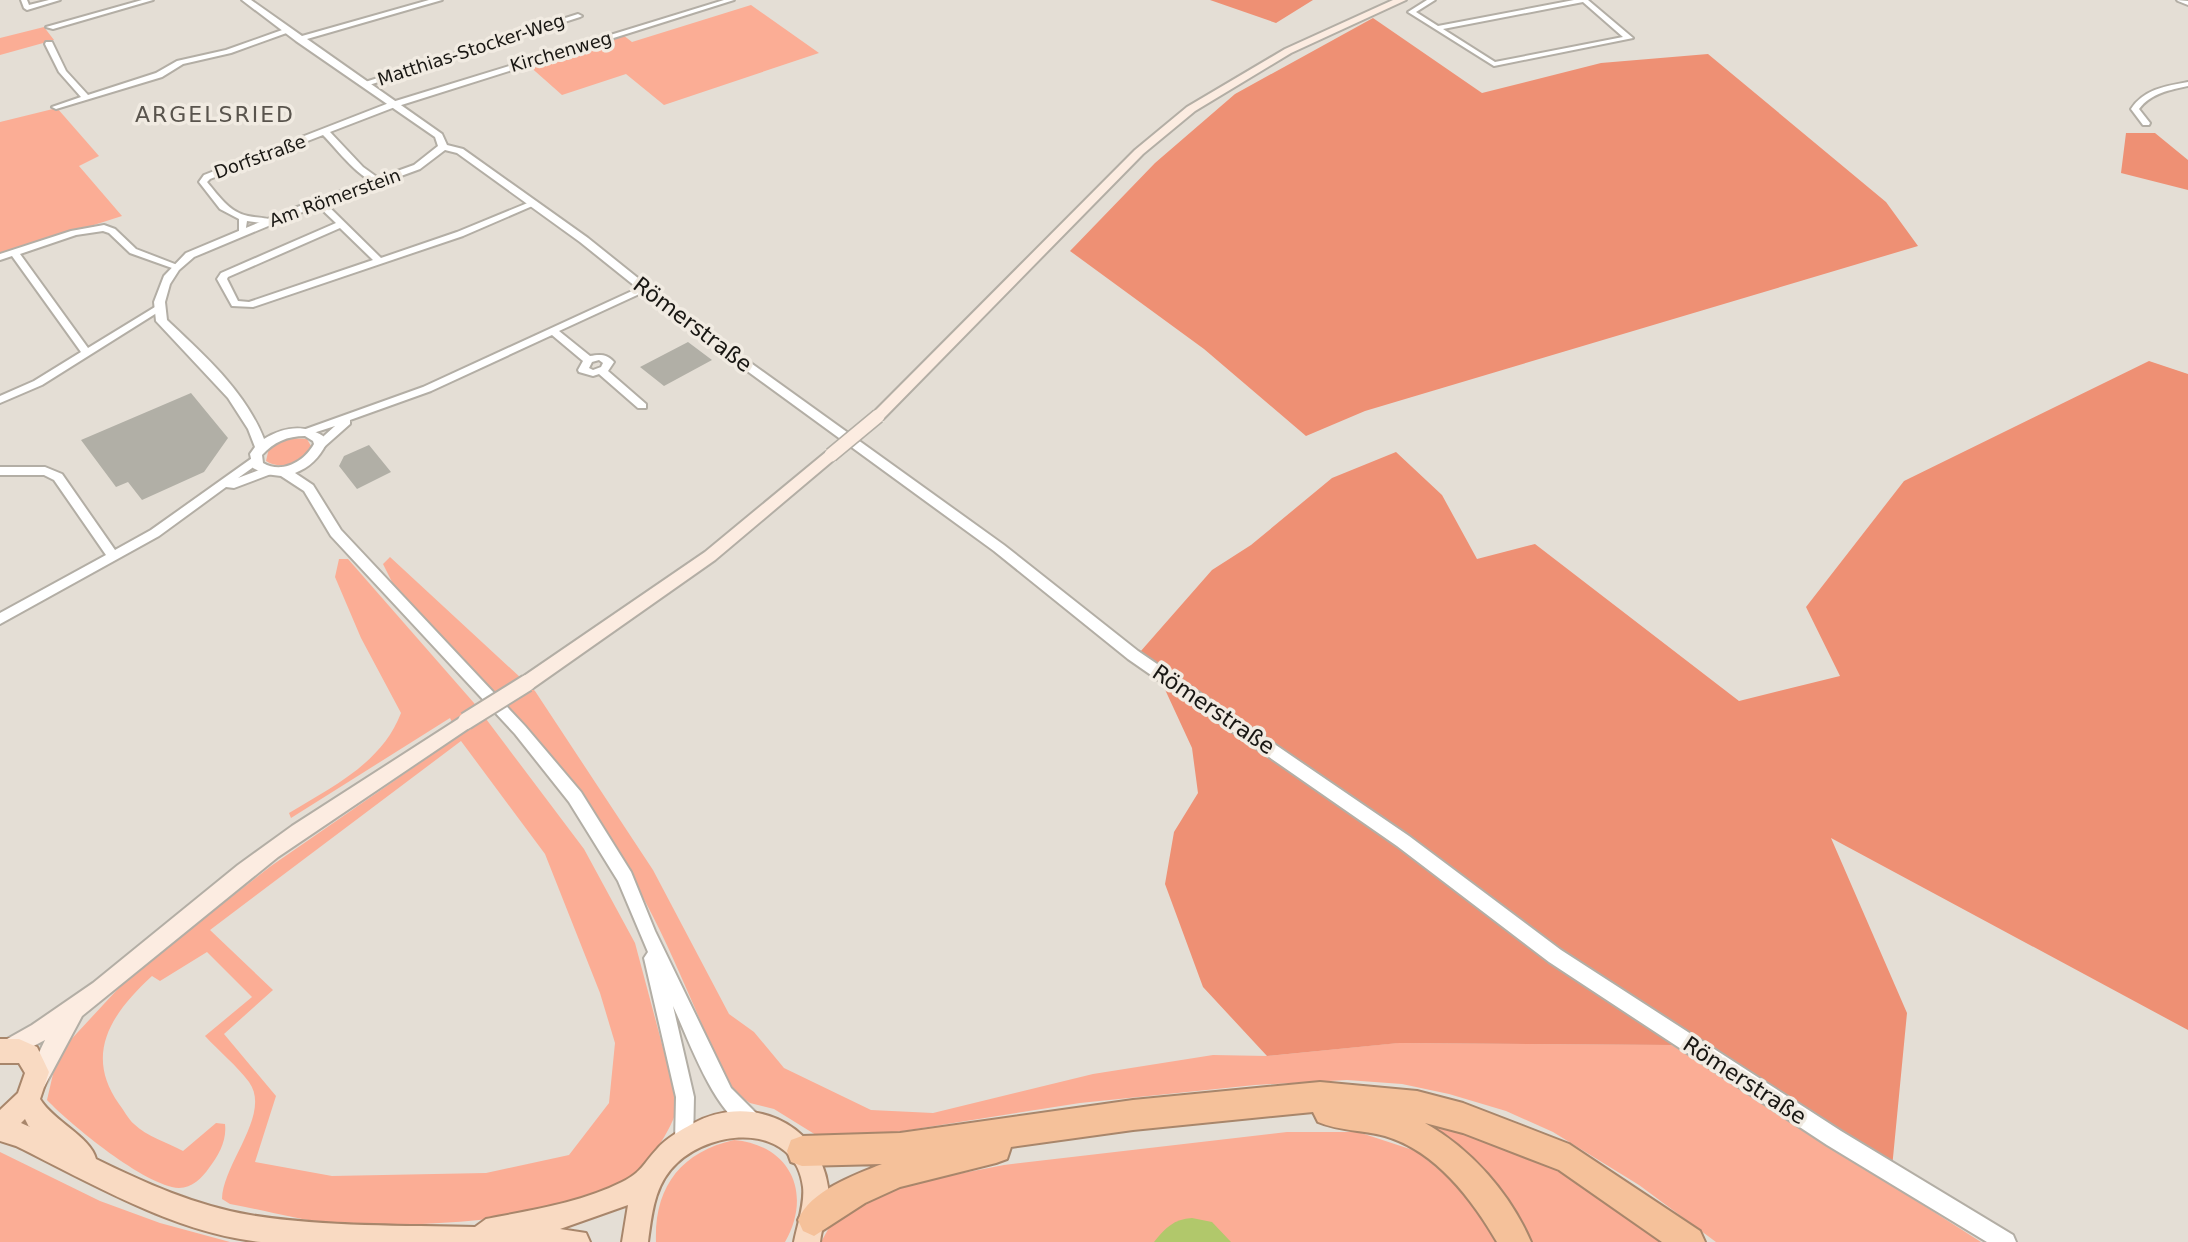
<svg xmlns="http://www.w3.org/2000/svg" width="2188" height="1242" font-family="'DejaVu Sans',sans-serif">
  <rect width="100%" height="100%" fill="#e4ded5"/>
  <path fill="#fbad95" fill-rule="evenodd" d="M751,5l68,48 -155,52 -38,-31 -64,21 -35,-31 96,-29 9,7z
    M44,27l10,13 -54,15v-17z
    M57,108l42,48 -20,10 43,50 -122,39v-133z
    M288,438l19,1 4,7c-7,17 -30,25 -45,15l3,-13z
    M390,557l145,134 118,179 76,144 25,18 30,36 87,42 62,3 160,-39 120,-19 54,1 131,-13 274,2 309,197h-265l-77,-57 -86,-53 -47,-21 -57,-17 -47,-10 -55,-4 -92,5 -175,18 -215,34 -35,1 -14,-3 -42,-26 -24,-6 -18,-12c-30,-62 -54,-128 -86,-188 -63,-121 -161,-220 -253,-319l-10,-20z
    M339,559h9l126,144 110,146 51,94 43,161c-5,26 -32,64 -54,79 -56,38 -224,46 -293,40 -33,-3 -68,-13 -101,-19l-8,-5c1,-36 50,-85 27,-117 -12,-16 -30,-31 -44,-46l47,-39 -45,-45 -47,29 -8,-5c-39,36 -69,77 -33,128 5,6 9,15 15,20 12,12 34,19 49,27l33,-28 9,1c2,16 -6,31 -16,44 -7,10 -17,20 -30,20 -34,-2 -108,-63 -132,-88l6,-26 12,-28 63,-68 143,-112 188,-130 -9,-18 -159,100 -2,-5c43,-26 93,-50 112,-100l-40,-75 -26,-61zM461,741l84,113 55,139 15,50 -6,60 -40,52 -83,18 -154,3 -77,-14 21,-66 -52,-62 49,-44 -63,-60z
    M1420,1116l145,56 102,70h-144z
    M1287,1132h71l58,19 49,40 33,51h-677l14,-25 66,-32 103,-20z
    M734,1140c56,5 79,53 51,102h-129c-2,-55 25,-90 78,-102z
    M0,1152l100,49 60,22 70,19h-230z"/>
  <path fill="#ee9074" d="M1210,0h103l-37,23z
    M1373,18l109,75 119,-30 107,-9 178,148 32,44 -553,165 -59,25 -102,-87 -134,-98 85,-88 80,-69z
    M2126,133h29l33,27v30l-67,-17z
    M2149,361l39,13v656l-357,-192 76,175 -15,155 -211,-133 -9,10 -273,-2 -132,13 -64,-69 -38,-103 9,-52 24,-39 -6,-45 -30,-65 11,-5 -33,-26 72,-82 39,-25 81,-67 64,-26 46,43 35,64 58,-15 204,157 101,-25 -34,-69 98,-126z"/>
  <path fill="#b1c86b" d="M1192,1218l20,4 19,20h-77c11,-14 20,-23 38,-24z"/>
  <path fill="#b1afa6" d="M688,342l24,18 -48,26 -24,-19z
    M191,393l37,45 -24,34 -62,28 -14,-18 -12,5 -35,-47z
    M369,445l22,27 -34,17 -18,-23 5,-10z"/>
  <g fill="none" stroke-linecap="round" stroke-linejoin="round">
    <g stroke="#b3aea5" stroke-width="4">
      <path id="minor" d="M21,0h6l2,5 20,-5h11l-33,10 -3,-2z
        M142,0h11l-100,29 -7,-2z
        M724,0h10l-339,107 -65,25 33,35 18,13v4c-20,-2 -44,-35 -58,-49l-113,44 -3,3c12,14 22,30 41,34 9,2 18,1 26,5l-4,3 -23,-3 -2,13h-6v-15l-19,-10 -21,-27 5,-7 185,-72z
        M1427,0h8l-19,12 22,14 136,-26h14l45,38 -139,28 -86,-54zM1583,2l40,35 -128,25 -52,-33z
        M2177,0l11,1v4l-10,-4z
        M578,14l4,2 -2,1 -214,69 -7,-2z
        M285,29l7,2 -61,22 -48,11 -21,13 -106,32 -4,-2 29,-10 -22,-25 -14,-28 1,-2h6l14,29 22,24 68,-22 21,-12 49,-11z
        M2188,82v4c-18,4 -37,7 -49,23l11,14 -1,2h-6l-12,-16c13,-20 35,-23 57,-27z
        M319,199l3,1 59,58 76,-26 73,-30 7,2 -74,32 -210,71 -21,-1 -15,-27 4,-6 115,-50 -20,-19v-4zM340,228l33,32 -124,42 -11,-1 -11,-22 1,-2z
        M104,225l11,4 21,20 44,17 -5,3 -3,-1 -42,-15 -21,-20 -6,-2 -27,4 -56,19 68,94 67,-41 3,-1 5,3 -121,76 -42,18v-7l34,-15 47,-29 -69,-96 -12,4v-6l71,-23z
        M645,285l5,3 -2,2 -89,41 31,25c10,-2 17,-2 24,6l-6,9 38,33v4h-8l-39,-34 -6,2 -14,-4 -1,-2 5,-9 -31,-26 -121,56 -81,29v4l-26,23 -4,1 -5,-4 20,-18 -28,9 -5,-3 1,-2 120,-43zM599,360l4,3 -2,4 -8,3 -4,-2 3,-6z
        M255,456l5,4 -1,3 -21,15 29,-11 5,4 -1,3 -37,14 -8,-1 -67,49 -159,88v-11l106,-58 -52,-75 -10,-5h-44v-8h45l17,7 53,76 36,-20z"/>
    </g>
    <g stroke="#b3aea5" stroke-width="4">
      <path id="tertiary" d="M242,0h9l51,36 127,-36h13l-135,39 135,95 5,11 16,4 125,89 96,77 320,230 134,106 271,185 152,114 280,181 172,104 3,7h-29l-160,-97 -278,-183 -152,-116 -269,-187 -134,-108 -318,-232 -96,-77 -123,-89 -12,-3 -25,19 -123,45 -103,43 -15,13 -9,14 -5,18 2,18c37,35 78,71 97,119 20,-12 39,-15 59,-3l3,8c-7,14 -16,23 -31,29l18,12 28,45 184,196 56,66 50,80 24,59 76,157 26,26 2,7 -2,7 -7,2c-35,-14 -61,-90 -77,-124l21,91 -1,45 -2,7 -7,2 -7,-2 -2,-7 1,-45 -32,-139 4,-6 -30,-71 -49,-79 -54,-68 -184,-198 -27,-45 -23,-15 -16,-2 -12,-6 -3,-14 5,-7 -7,-18 -20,-31 -72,-77 -2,-19 10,-26 22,-23 103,-43 125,-45 24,-19 -3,-9 -139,-96zM305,436l8,5 1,3c-10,18 -32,30 -51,19l-1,-8c12,-13 25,-19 43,-19z"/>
    </g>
    <g stroke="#b3aea5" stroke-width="4">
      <path id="secondary" d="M1393,0h13l-115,53 -96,58 -52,43 -260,265h-10l-2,-3 2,-3 262,-263 52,-43 98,-58z
        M831,450l7,5 -2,3 -121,102 -182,128h-12l-2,-5 2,-5 184,-126 121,-100z
        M466,714l6,2 3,5 -3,5 -194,131 -196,159 -38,71 -7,4 -7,-4 -4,-7 19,-40 -38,20 -7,-3v-14l32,-18 61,-42 145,-118 54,-39z"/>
    </g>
    <g stroke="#a8866b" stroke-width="4">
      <path id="primary" d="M0,1039h19l18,8 12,25 -9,27c13,22 51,38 56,60 49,24 100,47 154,56 74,12 151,10 225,12l11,-8c46,-9 94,-16 136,-37 20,-10 21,-18 35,-33 8,-10 24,-19 35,-25 56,-31 127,-3 136,63 2,17 -6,39 -8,55h-26c3,-16 11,-38 9,-55 -8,-64 -89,-59 -126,-24 -23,21 -25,51 -29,79h-26l6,-37 -68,24 26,4 4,9h-329c-86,-9 -168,-58 -245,-96l-16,-5v-31l18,-17 7,-20 -6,-10h-19zM25,1119l4,8h1l-9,-4z"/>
    </g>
    <g stroke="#a8866b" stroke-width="4">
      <path id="motorway" d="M1320,1082l97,9 46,12 106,41 131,87 5,11h-43l-103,-72 -96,-37 -38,-10c46,26 85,70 106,119h-34c-25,-43 -61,-91 -112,-106 -22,-6 -46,-5 -67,-14l-5,-10 -180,18 -122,17 -4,12 -11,4 -96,24 -35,16 -51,33 -11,-5 -5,-11c12,-29 56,-45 84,-56l-80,2 -11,-4 -4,-11 4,-11 11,-4 98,-3 233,-33z"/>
    </g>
    <use href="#minor" fill="#fff" fill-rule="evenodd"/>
    <use href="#tertiary" fill="#fff" fill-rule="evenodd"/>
    <use href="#secondary" fill="#fcece1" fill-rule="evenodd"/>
    <use href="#primary" fill="#f9dac2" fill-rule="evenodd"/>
    <use href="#motorway" fill="#f5c19a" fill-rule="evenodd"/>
    <g stroke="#b3aea5" stroke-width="16" stroke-linecap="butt">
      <path id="secondary-bridge-far1" d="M831,455l47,-39"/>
    </g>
    <g stroke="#b3aea5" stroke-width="20" stroke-linecap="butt">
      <path id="secondary-bridge" d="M466,721l61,-38"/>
    </g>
    <use href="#secondary-bridge-far1" stroke="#fcece1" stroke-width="13"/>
    <use href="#secondary-bridge" stroke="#fcece1" stroke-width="16"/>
  </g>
  <g text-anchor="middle" stroke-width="7" stroke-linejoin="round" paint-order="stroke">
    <g font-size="18" fill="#191713" stroke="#f1ebe2">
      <text transform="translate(471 50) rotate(-18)" y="6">Matthias-Stocker-Weg</text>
      <text transform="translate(561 52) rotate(-16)" y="6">Kirchenweg</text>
      <text transform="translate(260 157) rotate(-20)" y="6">Dorfstraße</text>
      <text transform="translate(335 198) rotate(-20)" y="6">Am Römerstein</text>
    </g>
    <g font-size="22" letter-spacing="2" fill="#59544d" stroke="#f1ebe2">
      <text x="215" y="122">ARGELSRIED</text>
    </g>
    <g font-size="22" fill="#191713" stroke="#f1ebe2">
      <text transform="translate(693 324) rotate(37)" y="8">Römerstraße</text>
      <text transform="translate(1214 709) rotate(34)" y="8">Römerstraße</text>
      <text transform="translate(1745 1080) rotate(33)" y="8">Römerstraße</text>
    </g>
  </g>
</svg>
